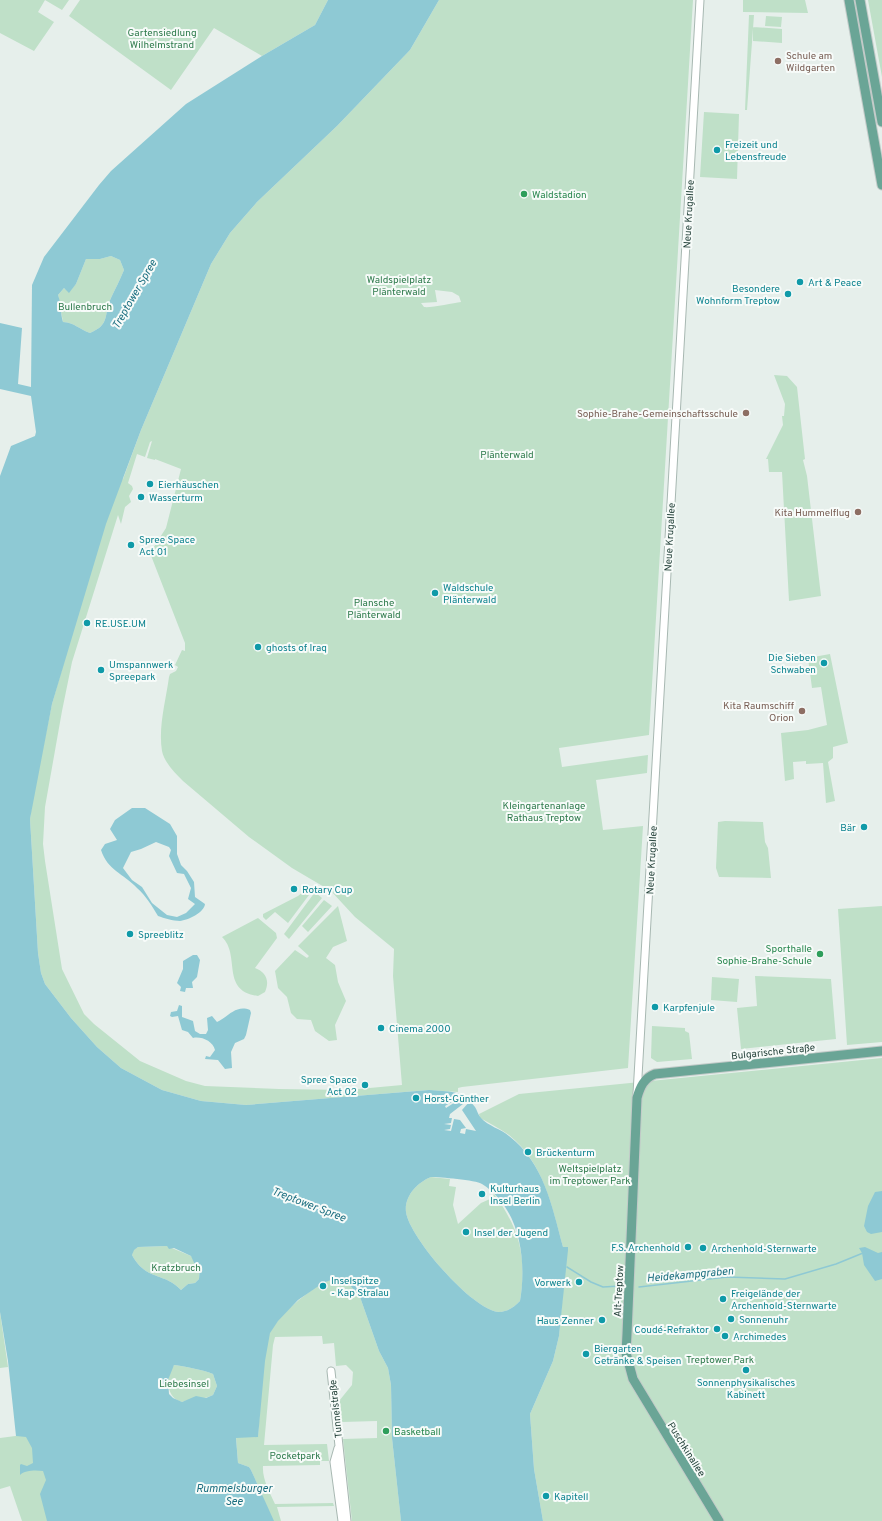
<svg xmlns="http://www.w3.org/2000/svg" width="882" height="1521" font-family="Overpass,sans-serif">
  <rect width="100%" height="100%" fill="#e6efeb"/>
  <path fill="#bfe0c8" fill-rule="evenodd" d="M0,0h69l-7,10 -17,-10 -7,12 16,10 -20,29 -34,-18z
    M80,0h248l-13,25 -53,31 -48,-28 -43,62 -102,-74z
    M439,0h254l-44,735 -90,13 3,19 86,-12 -1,18 -51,7 7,50 40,-4 -15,242 -166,19 -4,1v4l-29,-2 -183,15 -45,-4 -39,-11 -41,-22 -24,-21 -26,-29 -26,-34 -4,-11 -3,-20 -8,-134 3,-23 19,-92 63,-222 8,-3 18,-49 70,-166 19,-31 27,-31 80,-76 73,-76zM435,290l17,2 7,4 2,6c-8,1 -30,6 -37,5l-3,-4 16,-1zM152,441l-5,17 8,2v-1l26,10 -15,59 -16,25 35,90v8l-3,-1 -7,15 3,2 -2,4 -6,3 -1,3c-3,23 -11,50 -7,74 2,11 13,22 21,30l66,56 43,31 39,23 24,26 39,32 -1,27 9,109 -54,5 -69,-1 -74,-3 -19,-5 -46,-20 -46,-37 -10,-10 -22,-45 -17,-108 -2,-17 2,-37 17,-96 10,-49 46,-147 3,9 4,-17 6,-5 -2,-6 4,-7 -1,-3 -4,-3 9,-29 8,3 5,-15z
    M743,0h62l3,13 -65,-1z
    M868,0h14v77z
    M749,15h5l-7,95h-2z
    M766,16l16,1 -1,10 -16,-1z
    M753,27l29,2v14l-29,-2z
    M704,112l35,2 -2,65 -37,-2z
    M111,256l9,4 4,10c-4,10 -9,19 -13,28 -8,17 0,26 -21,35 -11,-4 -15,-10 -27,-11l-5,-27 6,-7 5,4 7,-8 10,-25h14z
    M774,375l13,1 10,11 8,72 -2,1 4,16 14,120 -32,5 -7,-129h-13l-1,-13h-2l17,-34 -1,-9h2l1,-12z
    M830,654l18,89 -15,4v11l-5,4 7,39 -9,2 -3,-40 -17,1v-3l-13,1 1,17 -9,2 -4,-48 27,-3 19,-5 -6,-38 -9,1 -4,-30z
    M725,821l38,1 2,20 3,6 3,30 -52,-1 -3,-9 2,-46z
    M308,888l4,1v2l-24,32 -13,-11 -9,8 -3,-3v-3l35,-18z
    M315,892l7,6 -33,41 -5,-5z
    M324,900l8,6 -24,26 -6,-6z
    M338,906l9,35 -14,6 -7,11 9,7 3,17 8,19 -11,24 2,15 -8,1 -14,-10 -4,-11 -14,-1 -6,-6 -4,-16 -9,-9 -3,-17 20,-21 12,8 2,-2 -11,-10z
    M882,906v136l-35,3 -9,-136z
    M258,918l18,15 1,5 -22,30c11,4 15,13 10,24l-7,4c-38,-5 -17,-41 -36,-59z
    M755,976l76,3 5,60 -95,10 -4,-41 20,-2z
    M712,977l27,2 -2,23 -26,-2z
    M652,1026l33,2v3l4,2 3,26 -35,3 -6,-4z
    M882,1058v463h-339l-9,-52 -4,-55 23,-53 6,-25 8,-89h-4c-11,-40 -19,-84 -54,-112 -9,-6 -19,-12 -29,-17l-1,-4 40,-20z
    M431,1177l19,2 -1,7 7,1 -3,18 5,19 23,-21 9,-4 4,-5c26,35 33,64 26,107 -6,6 -12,11 -21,11 -26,-1 -90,-75 -93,-100 -2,-16 12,-30 25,-35z
    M167,1246l24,10 9,9 -1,14 -4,4 -7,1 -7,6c-17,-18 -35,-9 -49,-35l1,-5 5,-3z
    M336,1278l12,5 12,14 19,54 9,17 3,17 1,53 9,83h-49l-9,-82 34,-1v-17l-35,1 -3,-21 13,-16 1,-13 -7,-7 -10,1 -2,-23 -11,1 -1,-8 -47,1 -2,8 -9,100 63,-1 2,17h-9v4l-57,1c-1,13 7,27 12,38l58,-1 1,3 -57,1 4,14h-8l-22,-51 -2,-3 -11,-4 -2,-26h22c2,-22 4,-88 12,-105 8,-14 21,-26 34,-36 9,-7 20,-15 32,-18z
    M0,1312l8,55 -8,1z
    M174,1365c9,1 30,5 39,9l4,12 -4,9c-9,5 -21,3 -31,7 -16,-4 -17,-25 -8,-37z
    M23,1435l19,10 18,76h-38l-12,-35 -10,3v-51z"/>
  <path fill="#8ec9d4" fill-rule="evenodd" d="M328,0h111l-29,50 -73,76 -80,76 -27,31 -19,31 -70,166 -35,94 -54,180 -22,115 8,134 3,20 4,11 26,34 26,29 24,21 41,22 39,11 45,4 183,-15c21,2 32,-1 46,17 2,3 3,8 6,11 7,8 20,11 28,18 35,27 43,70 54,111h5v3l-9,86 -6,25 -23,53 4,55 9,52h-142l-9,-83 -1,-53 -3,-17 -9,-17 -19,-54 -12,-14 -12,-5 -13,5 -25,17 -20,21 -8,12 -5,28 -7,76 -22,1 2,25 11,4 2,3 23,51h-227l-7,-27 6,-14 -3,-9c-7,-1 -18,-1 -23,4v-10l1,-1 6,2 6,-3 -1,-15 -6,-11 -10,-1 -8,-75 -8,-49v-836l11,-30 24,-10 1,-4 -5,-36 -31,-7v-66l22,5 -4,56 13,3 1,-102 12,-28 55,-72 12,-14 75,-67 76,-48 53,-31zM111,256l9,4 4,10c-4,10 -9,19 -13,28 -8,17 0,26 -21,35 -11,-4 -15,-10 -27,-11 -3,-10 -1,-16 -5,-27l6,-7 5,5 7,-9 10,-25h14zM431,1177c8,0 45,3 51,7 38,24 45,76 38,117 -6,6 -12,11 -21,11 -26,-1 -90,-75 -93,-100 -2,-16 12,-30 25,-35zM167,1246l2,3 5,-1 17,8 4,9h5l-1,14 -4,4 -7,1 -7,6c-17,-18 -35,-9 -49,-35l2,-5 4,-3zM174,1365c9,1 30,5 39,9l4,12 -4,9 -7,3 -10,-2 -14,6 -9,-4 -4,-4 -1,-14z
    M132,808h13l25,16 7,12v18l4,11 6,6 7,11 1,15 10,7c-1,9 -17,16 -25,17 -7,0 -16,-3 -22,-5 -6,-10 -12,-20 -21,-28 -14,-15 -29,-17 -36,-38l4,-6 12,-4 -7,-11 5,-9zM156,842l13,5 2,3 -2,6 8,17 7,1 7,14 -3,11 7,5 -9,9 -9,4 -10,-2 -15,-12 -10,-16 -10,-7 -9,-12 8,-16 10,-3z
    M193,955h4l3,5 -3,17 -5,5 1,6h-7l-1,4 -5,-1 1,-4 -4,-4 6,-14v-8z
    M179,1005l3,1v11l11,4 2,10 5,3h6l2,-4 -1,-12 5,-2 5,6c11,-5 19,-18 33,-12l1,3 -5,22 -2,4 -9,4 -4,9 1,16 -7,1 -7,-9 -13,-1 1,-3 4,1 5,-7c-2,-9 -14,-14 -22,-12l-5,-6 -6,-2 -4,-14 -6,1 -2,-1 1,-4 6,-1z
    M882,1191v41l-11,2 -4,-2 -3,-6 4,-20 7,-14z
    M865,1247l13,6 4,-1v27l-7,2 -11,-16 -2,-12 -3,-5z"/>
  <path fill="#e6efeb" d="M460,1097l5,6 3,-3 2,1 -8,9 14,21 -10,-2 -1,5 -5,-1 1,-4 5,-1 -6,-8 -6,-1 -3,12 -7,-1 6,-1 1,-4 -7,-1 7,-1 1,-5h-3l1,-4 13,-10 -3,-5 -14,9 -1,-2z"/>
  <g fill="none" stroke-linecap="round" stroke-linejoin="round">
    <path stroke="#8ec9d4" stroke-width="1.5" d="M567,1267l24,15 12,5 17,-1
      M639,1287l88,-10 58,2 51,-15 27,-11"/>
    <g stroke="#a8b8b2" stroke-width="9">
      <path id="minor" d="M637,1094l63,-1094
        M331,1371l16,150
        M338,1448l-4,14 8,59"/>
    </g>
    <g stroke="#c2cac8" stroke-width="11">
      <path id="major" d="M849,0l33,185
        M860,0l22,122
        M719,1521l-86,-142 -7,-26 1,-19 10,-236c3,-11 7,-20 18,-24l227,-23"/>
    </g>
    <use href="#minor" stroke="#fff" stroke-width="7"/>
    <use href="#major" stroke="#6aa596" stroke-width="9"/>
  </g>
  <g fill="#8d6e63" stroke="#f7fbf9" stroke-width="1.5">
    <circle cx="778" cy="61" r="4"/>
    <circle cx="746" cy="413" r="4"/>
    <circle cx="858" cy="512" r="4"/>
    <circle cx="802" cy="711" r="4"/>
  </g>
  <g fill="#0f9aa8" stroke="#f7fbf9" stroke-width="1.5">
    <circle cx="717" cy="150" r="4"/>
    <circle cx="800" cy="282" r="4"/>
    <circle cx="788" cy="294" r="4"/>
    <circle cx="150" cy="484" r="4"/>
    <circle cx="141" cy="497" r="4"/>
    <circle cx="131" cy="545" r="4"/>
    <circle cx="435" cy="593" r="4"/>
    <circle cx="87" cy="623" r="4"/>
    <circle cx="258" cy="647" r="4"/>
    <circle cx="824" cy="663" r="4"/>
    <circle cx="101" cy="670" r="4"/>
    <circle cx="864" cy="827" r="4"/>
    <circle cx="294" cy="889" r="4"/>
    <circle cx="130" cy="934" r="4"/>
    <circle cx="655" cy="1007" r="4"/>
    <circle cx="381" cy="1028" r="4"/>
    <circle cx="365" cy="1085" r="4"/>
    <circle cx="416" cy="1098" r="4"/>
    <circle cx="528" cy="1152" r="4"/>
    <circle cx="482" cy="1194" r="4"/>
    <circle cx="466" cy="1232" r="4"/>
    <circle cx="688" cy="1247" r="4"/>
    <circle cx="703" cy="1248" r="4"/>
    <circle cx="579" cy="1282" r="4"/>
    <circle cx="323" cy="1286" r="4"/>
    <circle cx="723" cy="1299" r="4"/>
    <circle cx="731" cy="1319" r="4"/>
    <circle cx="602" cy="1320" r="4"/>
    <circle cx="717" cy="1329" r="4"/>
    <circle cx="725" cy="1336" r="4"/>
    <circle cx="586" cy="1354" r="4"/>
    <circle cx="746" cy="1370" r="4"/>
    <circle cx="546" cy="1496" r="4"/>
  </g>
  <g fill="#2e9e5b" stroke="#f7fbf9" stroke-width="1.5">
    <circle cx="524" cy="194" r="4"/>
    <circle cx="820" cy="954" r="4"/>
    <circle cx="386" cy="1431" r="4"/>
  </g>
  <g text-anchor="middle" stroke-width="4" stroke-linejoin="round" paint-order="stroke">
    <g font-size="10" fill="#2d7a4b" stroke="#f7fbf9">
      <text x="162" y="36">Gartensiedlung<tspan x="162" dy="12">Wilhelmstrand</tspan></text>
      <text x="399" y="283">Waldspielplatz<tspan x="399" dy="12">Plänterwald</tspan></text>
      <text x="85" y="310">Bullenbruch</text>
      <text x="507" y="458">Plänterwald</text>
      <text x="374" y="606">Plansche<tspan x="374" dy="12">Plänterwald</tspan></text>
      <text x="544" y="809">Kleingartenanlage<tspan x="544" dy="12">Rathaus Treptow</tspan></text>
      <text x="590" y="1172">Weltspielplatz<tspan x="590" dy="12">im Treptower Park</tspan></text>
      <text x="176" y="1271">Kratzbruch</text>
      <text x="720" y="1363">Treptower Park</text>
      <text x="184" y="1387">Liebesinsel</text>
      <text x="295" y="1459">Pocketpark</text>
    </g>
    <g font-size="10" fill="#785e54" stroke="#f7fbf9" text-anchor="end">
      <text x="786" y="59" text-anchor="start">Schule am<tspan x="786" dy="12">Wildgarten</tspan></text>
      <text x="738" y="417">Sophie-Brahe-Gemeinschaftsschule</text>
      <text x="850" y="516">Kita Hummelflug</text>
      <text x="794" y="709">Kita Raumschiff<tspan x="794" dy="12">Orion</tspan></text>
    </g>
    <g font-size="10" fill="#0d838f" stroke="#f7fbf9" text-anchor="start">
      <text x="725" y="148">Freizeit und<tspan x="725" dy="12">Lebensfreude</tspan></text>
      <text x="808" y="286">Art &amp; Peace</text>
      <text x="780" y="292" text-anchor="end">Besondere<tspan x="780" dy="12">Wohnform Treptow</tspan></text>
      <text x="158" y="488">Eierhäuschen</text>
      <text x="149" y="501">Wasserturm</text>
      <text x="139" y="543">Spree Space<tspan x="139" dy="12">Act 01</tspan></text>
      <text x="443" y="591">Waldschule<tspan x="443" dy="12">Plänterwald</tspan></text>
      <text x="95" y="627">RE.USE.UM</text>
      <text x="266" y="651">ghosts of Iraq</text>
      <text x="816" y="661" text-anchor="end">Die Sieben<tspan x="816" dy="12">Schwaben</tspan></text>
      <text x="109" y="668">Umspannwerk<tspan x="109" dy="12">Spreepark</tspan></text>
      <text x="856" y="831" text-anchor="end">Bär</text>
      <text x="302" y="893">Rotary Cup</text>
      <text x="138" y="938">Spreeblitz</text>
      <text x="663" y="1011">Karpfenjule</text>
      <text x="389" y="1032">Cinema 2000</text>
      <text x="357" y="1083" text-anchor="end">Spree Space<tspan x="357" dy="12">Act 02</tspan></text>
      <text x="424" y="1102">Horst-Günther</text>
      <text x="536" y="1156">Brückenturm</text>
      <text x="490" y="1192">Kulturhaus<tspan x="490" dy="12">Insel Berlin</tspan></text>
      <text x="474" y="1236">Insel der Jugend</text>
      <text x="680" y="1251" text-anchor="end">F.S. Archenhold</text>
      <text x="711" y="1252">Archenhold-Sternwarte</text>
      <text x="331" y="1284">Inselspitze<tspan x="331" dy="12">- Kap Stralau</tspan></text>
      <text x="571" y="1286" text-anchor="end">Vorwerk</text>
      <text x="731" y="1297">Freigelände der<tspan x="731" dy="12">Archenhold-Sternwarte</tspan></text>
      <text x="739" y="1323">Sonnenuhr</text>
      <text x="594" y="1324" text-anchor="end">Haus Zenner</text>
      <text x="709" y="1333" text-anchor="end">Coudé-Refraktor</text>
      <text x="733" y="1340">Archimedes</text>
      <text x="594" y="1352">Biergarten<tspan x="594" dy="12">Getränke &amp; Speisen</tspan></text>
      <text x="746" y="1386" text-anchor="middle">Sonnenphysikalisches<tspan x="746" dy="12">Kabinett</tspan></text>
      <text x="554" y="1500">Kapitell</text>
    </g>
    <g font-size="10" fill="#27864d" stroke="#f7fbf9" text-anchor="start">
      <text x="532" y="198">Waldstadion</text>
      <text x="812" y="952" text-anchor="end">Sporthalle<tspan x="812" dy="12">Sophie-Brahe-Schule</tspan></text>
      <text x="394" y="1435">Basketball</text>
    </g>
    <g font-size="10" fill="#24423a" stroke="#f7fbf9">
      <text transform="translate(688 214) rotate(-87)" y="4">Neue Krugallee</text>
      <text transform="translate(669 537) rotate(-87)" y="4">Neue Krugallee</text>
      <text transform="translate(651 860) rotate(-87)" y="4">Neue Krugallee</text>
      <text transform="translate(773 1051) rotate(-6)" y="4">Bulgarische Straße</text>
      <text transform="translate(618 1291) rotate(-87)" y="4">Alt-Treptow</text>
      <text transform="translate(335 1409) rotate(-96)" y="4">Tunnelstraße</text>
      <text transform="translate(687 1449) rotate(58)" y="4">Puschkinallee</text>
    </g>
    <g font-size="11" font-style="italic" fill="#1c6f80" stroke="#f7fbf9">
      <text transform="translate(134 294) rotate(-60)" y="4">Treptower Spree</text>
      <text transform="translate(309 1204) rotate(21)" y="4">Treptower Spree</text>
      <text transform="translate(690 1274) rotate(-5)" y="4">Heidekampgraben</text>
      <text x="234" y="1492">Rummelsburger<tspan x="234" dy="13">See</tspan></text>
    </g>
  </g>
</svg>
